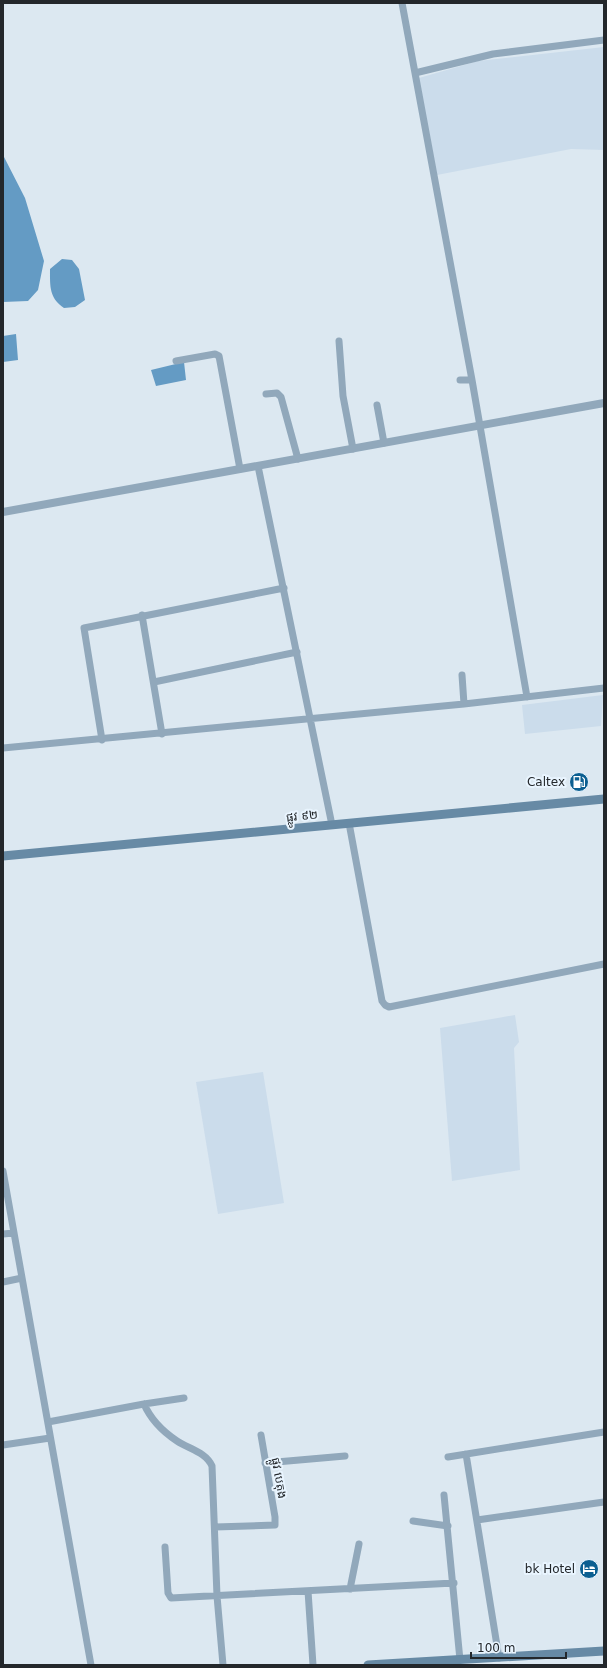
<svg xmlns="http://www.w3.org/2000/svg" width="607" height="1668" font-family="'DejaVu Sans','Noto Sans Khmer',sans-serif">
  <rect width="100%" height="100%" fill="#dce8f1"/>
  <path fill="#cbdceb" d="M604,47v103l-33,-1 -134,26 -18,-97 59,-17z
    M603,695l-2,31 -76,8 -3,-29z
    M515,1015l4,27 -5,6 6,122 -68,11 -12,-153z
    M263,1072l21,131 -66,11 -22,-132z"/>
  <path fill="#649bc4" d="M3,155l22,43 19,63 -6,29 -10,11 -25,1z
    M62,259l10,1 7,9 6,31 -10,7 -11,1c-15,-10 -14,-22 -14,-39z
    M16,334l2,26 -15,2v-26z
    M184,362l2,18 -30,6 -5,-16z"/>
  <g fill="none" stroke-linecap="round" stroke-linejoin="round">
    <path stroke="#91a8bb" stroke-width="7" d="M402,3l70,377 55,317
      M415,73l78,-19 111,-14
      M339,341l4,55 10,53
      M176,361l39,-7 4,2 21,113
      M460,380h12
      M266,394l11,-1 4,4 17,62
      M377,405l7,38
      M258,466l74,359
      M142,615l20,119
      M462,675l2,29
      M154,682l143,-30
      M102,740l-18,-112 200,-40
      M3,748l461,-44 140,-16
      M349,823l33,178 3,4 4,2 215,-43
      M3,1171l88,494
      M3,1234l11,-1
      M3,1282l19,-4
      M144,1404c7,16 18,27 33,37 12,8 29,11 35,25l5,130 6,69
      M48,1422l96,-18 40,-6
      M3,1445l47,-7
      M466,1454l33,204
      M448,1457l156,-25
      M265,1463l80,-7
      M444,1495l16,165
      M477,1520l127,-18
      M413,1521l35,5
      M215,1527l60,-2v-8l-14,-82
      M165,1547l3,46 3,5 283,-15
      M350,1589l9,-45
      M308,1591l5,74"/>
    <path stroke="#91a8bb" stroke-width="8" d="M3,512l601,-109"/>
    <path stroke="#678aa5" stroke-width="9" d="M3,856l601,-57
      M368,1665l236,-14"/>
  </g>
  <defs>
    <g id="fuel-disc" transform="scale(1)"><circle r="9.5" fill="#0b5f91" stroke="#e9f5ff"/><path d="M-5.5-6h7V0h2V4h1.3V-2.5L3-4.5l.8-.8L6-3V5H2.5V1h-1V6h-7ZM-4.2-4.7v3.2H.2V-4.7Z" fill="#fff"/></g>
    <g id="hotel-disc" transform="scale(1)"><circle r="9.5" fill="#0b5f91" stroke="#e9f5ff"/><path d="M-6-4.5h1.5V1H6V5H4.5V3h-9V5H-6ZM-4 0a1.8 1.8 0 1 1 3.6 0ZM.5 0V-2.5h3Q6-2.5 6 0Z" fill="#fff"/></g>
  </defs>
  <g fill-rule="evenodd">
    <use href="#fuel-disc" x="579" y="782"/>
    <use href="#hotel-disc" x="589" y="1569"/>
  </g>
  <g text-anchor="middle" stroke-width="4" stroke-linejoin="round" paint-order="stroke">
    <g font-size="12" fill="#23272b" stroke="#e9f5ff" text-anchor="end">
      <text x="565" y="786">Caltex</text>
      <text x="575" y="1573">bk Hotel</text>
    </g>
    <g font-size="12" fill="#23272b" stroke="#e9f5ff">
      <text transform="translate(302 816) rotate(-6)" y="4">ផ្លូវ ៩២</text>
      <text transform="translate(279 1478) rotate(80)" y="4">ផ្លូវ បេតុង</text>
    </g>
  </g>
  <rect width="607" height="1668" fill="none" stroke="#23272b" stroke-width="8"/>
  <path d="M471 1652v6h95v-6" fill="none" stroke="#23272b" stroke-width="2"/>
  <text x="477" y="1652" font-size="12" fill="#23272b" stroke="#e9f5ff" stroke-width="3" paint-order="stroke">100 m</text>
</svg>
